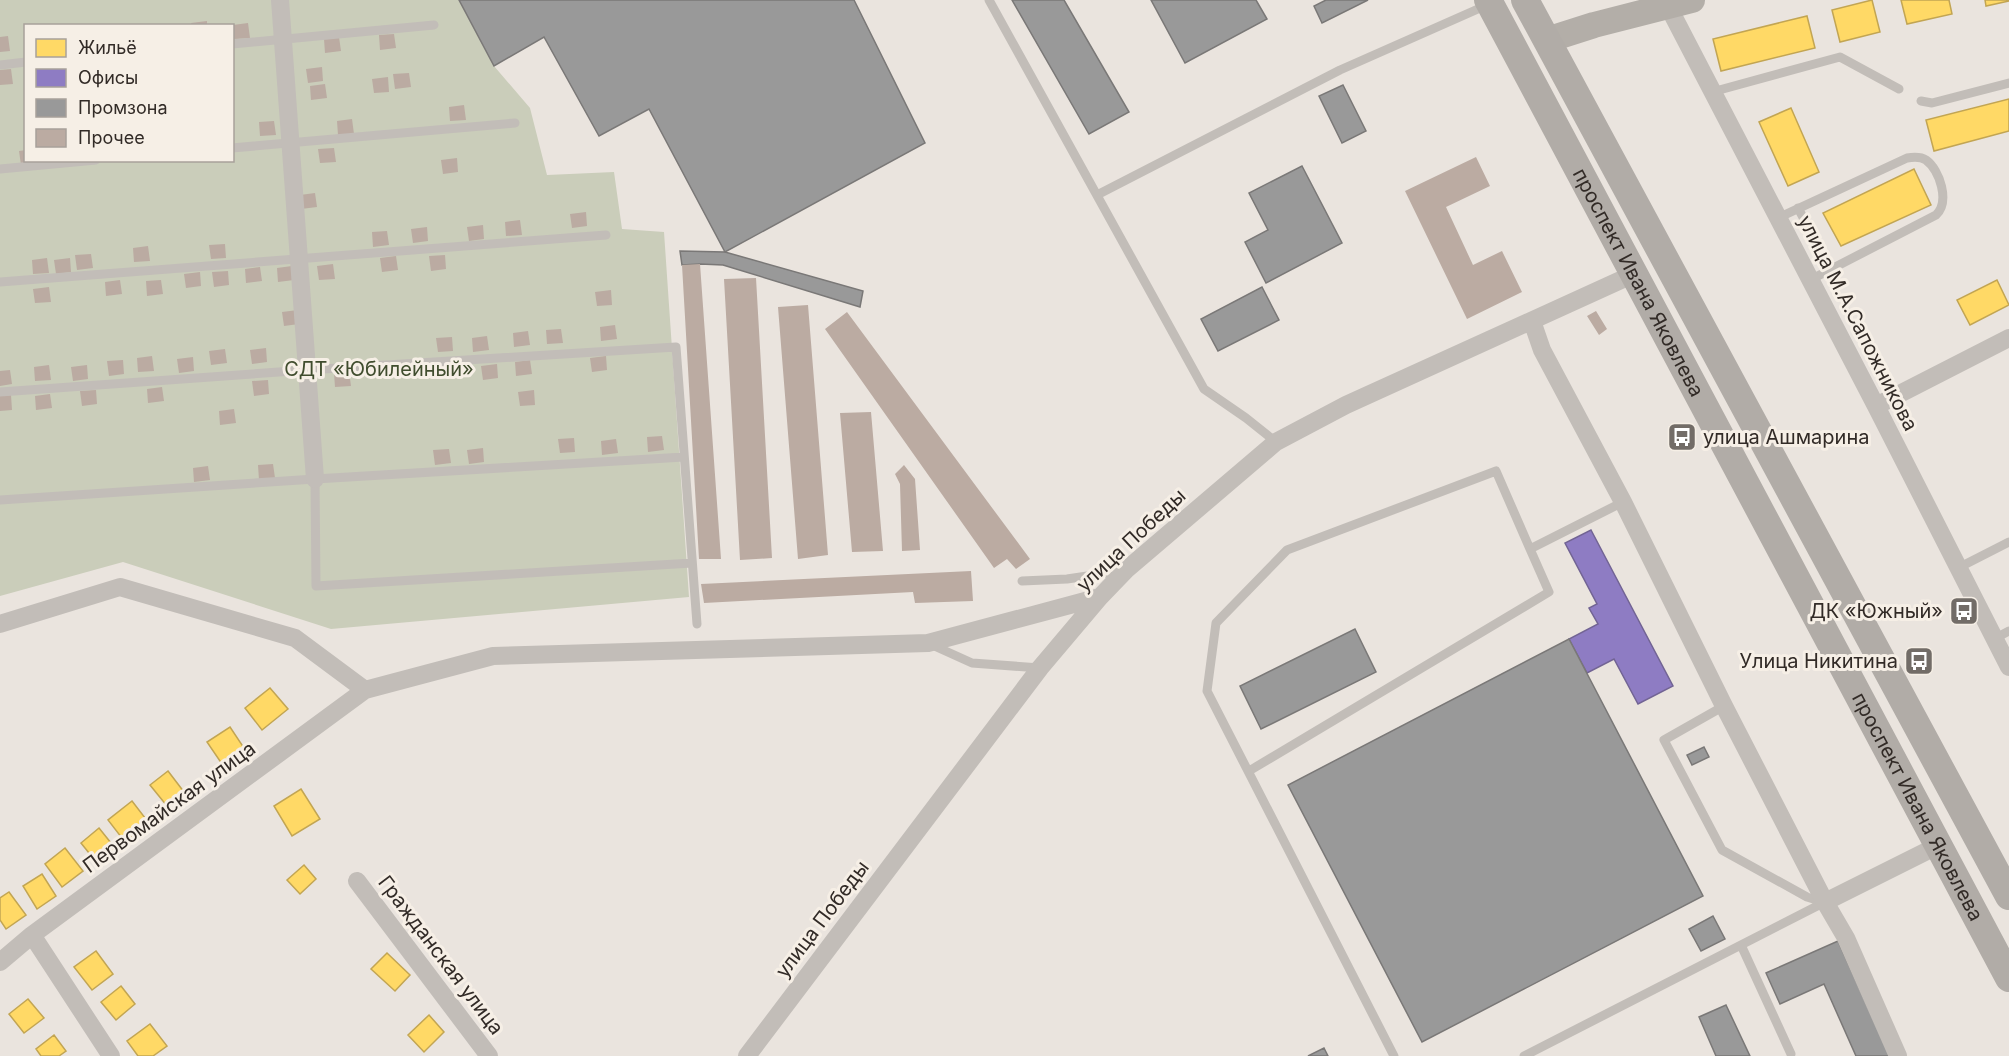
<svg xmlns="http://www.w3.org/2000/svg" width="2009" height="1056" font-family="Inter,sans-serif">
  <rect width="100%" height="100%" fill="#eae4de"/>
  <path fill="#cacdba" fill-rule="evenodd" d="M0,0h459l35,66 36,42 17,67 67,-3 8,57 42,3 25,365 -358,32 -208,-67 -123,34zM26,26h206v134h-206z"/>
  <path fill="#ffd966" stroke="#c2a553" stroke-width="1.5" d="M1872,0l8,32 -40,10 -8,-32z
    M1901,0h48l3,14 -45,10z
    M1985,0h24v1l-23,5z
    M1807,16l8,32 -94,23 -8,-32z
    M2009,99v32l-75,20 -8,-31z
    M1791,108l28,64 -31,14 -29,-64z
    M1914,169l17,36 -90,41 -18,-33z
    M1997,280l12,25 -39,20 -13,-25z
    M270,688l18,21 -26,21 -17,-22z
    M230,727l14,21 -22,16 -15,-22z
    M168,771l16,21 -17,14 -17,-21z
    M301,789l19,30 -28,17 -18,-30z
    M132,801l17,22 -24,19 -17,-22z
    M99,828l16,20 -18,15 -16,-20z
    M65,848l18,23 -21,16 -17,-23z
    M304,865l12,14 -16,15 -13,-14z
    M42,874l14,22 -19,13 -14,-23z
    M9,892l17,23 -20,14 -6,-9v-22z
    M96,951l17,23 -21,16 -18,-23z
    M387,953l23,22 -15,16 -24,-22z
    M121,986l14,18 -19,16 -15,-18z
    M28,999l16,19 -20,15 -15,-19z
    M429,1015l15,17 -20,20 -16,-17z
    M150,1024l17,22 -14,10h-15l-11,-15z
    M54,1035l12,16 -7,5h-18l-5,-7z"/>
  <path fill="#8e7cc3" stroke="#726494" stroke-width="1.5" d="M1591,530l82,156 -35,18 -24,-45 -27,14 -18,-34 29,-15 -9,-16 8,-4 -32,-61z"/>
  <path fill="#999" stroke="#7a7877" stroke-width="1.5" d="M459,0h395l71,143 -200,109 -76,-143 -50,27 -55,-99 -50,29z
    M1012,0h52l65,112 -40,22z
    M1151,0h105l11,19 -82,44z
    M1326,0h42l-46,23 -8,-17z
    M1343,85l23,46 -24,12 -23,-47z
    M1302,166l40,77 -76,40 -21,-41 23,-12 -19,-37z
    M680,251l45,1 138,39 -3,16 -137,-42 -23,-1 -18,1z
    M1262,287l17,33 -61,31 -17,-32z
    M1355,629l21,43 -115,57 -21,-43z
    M1569,639l134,257 -281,146 -134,-257z
    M1704,747l5,10 -17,8 -5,-10z
    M1713,916l12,23 -24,12 -12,-22z
    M1838,941l52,115h-34l-32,-72 -44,20 -14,-31z
    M1726,1005l24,51h-34l-17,-39z
    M1324,1048l4,8h-20z"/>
  <path fill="#bbaba2" d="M207,21v5h-15l-1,-3z
    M248,23l2,15 -16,1 -1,-14z
    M394,34l2,14 -16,2 -1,-15z
    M8,36l2,15 -10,1v-15z
    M339,37l2,14 -16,2 -1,-14z
    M322,67l1,14 -15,2 -2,-14z
    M11,69l2,15 -13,1v-15z
    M409,73l2,14 -16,2 -2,-15z
    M388,77l1,15 -15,1 -2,-14z
    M325,84l2,14 -16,2 -1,-14z
    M464,105l2,15 -16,1 -1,-14z
    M352,119l2,15 -16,1 -1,-14z
    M274,121l2,14 -16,1 -1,-14z
    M334,148l2,14 -16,1 -2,-14z
    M26,150v10h10l1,3 -16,2 -2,-14z
    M1476,157l14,29 -44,21 27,58 29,-14 20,41 -55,27 -62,-128z
    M457,158l1,14 -15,2 -2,-14z
    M315,193l2,14 -16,2 -1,-14z
    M586,212l1,14 -15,2 -2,-14z
    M520,220l2,15 -16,1 -1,-14z
    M483,225l1,14 -15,2 -2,-14z
    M427,227l1,14 -15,2 -2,-14z
    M387,231l2,14 -16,2 -1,-15z
    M225,244l1,14 -15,1 -2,-14z
    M148,246l2,15 -16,1 -1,-14z
    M91,254l2,14 -16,2 -2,-15z
    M445,255l1,14 -15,2 -2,-15z
    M396,256l2,14 -16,2 -2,-14z
    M47,258l2,15 -16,1 -1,-14z
    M70,258l1,14 -15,2 -2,-14z
    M333,264l2,15 -16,1 -2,-14z
    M700,264l21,295h-22l-17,-294z
    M292,266l2,14 -16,2 -1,-14z
    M260,267l2,14 -16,2 -1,-14z
    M228,271l1,14 -15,2 -2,-15z
    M200,272l1,14 -15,2 -2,-14z
    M756,278l16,280 -32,2 -16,-281z
    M120,280l2,14 -16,2 -1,-14z
    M161,280l2,14 -16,2 -1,-15z
    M49,287l2,15 -16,1 -2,-14z
    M611,290l1,15 -15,1 -2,-14z
    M808,305l20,250 -30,4 -20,-252z
    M298,310l1,14 -15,2 -2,-14z
    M1596,311l11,18 -8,6 -12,-19z
    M847,312l183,247 -14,10 -9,-10 -13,9 -169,-239z
    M615,325l2,14 -16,2 -1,-14z
    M561,329l2,14 -16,1 -1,-14z
    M528,331l2,14 -16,2 -1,-14z
    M487,336l2,14 -16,2 -1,-14z
    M452,337l1,14 -15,1 -2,-14z
    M266,348l1,14 -15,2 -2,-14z
    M225,349l2,14 -16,2 -2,-14z
    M152,356l2,15 -16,1 -1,-14z
    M606,356l1,14 -15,2 -2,-14z
    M193,357l1,14 -15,2 -2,-14z
    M123,360l1,14 -15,2 -2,-15z
    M530,360l2,14 -16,2 -1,-14z
    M497,364l1,14 -15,2 -2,-14z
    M49,365l2,15 -16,1 -1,-14z
    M87,365l1,14 -15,2 -2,-14z
    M10,370l2,14 -12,2v-15z
    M349,371l2,15 -16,1 -1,-14z
    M268,380l1,14 -15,2 -2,-15z
    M162,387l2,14 -16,2 -1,-14z
    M96,390l1,14 -15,2 -2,-15z
    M534,390l1,15 -15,1 -2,-14z
    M50,394l2,14 -16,2 -1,-14z
    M11,395l1,15 -12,1v-15z
    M234,409l2,14 -16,2 -1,-14z
    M871,412l12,139 -31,1 -12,-139z
    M662,436l2,14 -16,2 -1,-15z
    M574,438l1,14 -15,1 -2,-14z
    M616,439l2,14 -16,2 -1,-14z
    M483,448l1,14 -15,2 -2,-14z
    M449,449l2,14 -16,2 -2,-15z
    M273,464l2,14 -16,2 -1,-15z
    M904,465l11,14 5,71 -18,1 -2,-67 -5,-10z
    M208,466l2,14 -16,2 -1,-14z
    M971,571l2,30 -58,2 -2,-11 -209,11 -3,-19z"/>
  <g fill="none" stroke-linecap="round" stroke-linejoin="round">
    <path stroke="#c2bdb8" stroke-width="9" d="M989,0l215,389 42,29 30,24
      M232,44l202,-19
      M0,65l26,-3
      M1712,92l128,-35 59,32
      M1921,101l11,2 77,-20
      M232,148l283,-25
      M0,169l96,-9
      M1097,195l243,-125 147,-65
      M1798,208l33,61
      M1778,218l129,-60c6,-1 13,-2 19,2 14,10 24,42 10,55l-126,65
      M0,282l606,-47
      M0,392l307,-22 369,-23 21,277
      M315,479l1,107 376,-23
      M0,500l315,-21 369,-22
      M1958,568l51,-26
      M1022,581l45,-2 54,-8
      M1994,639l15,-8
      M930,644l42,19 68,5
      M1724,706l-60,34 58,110 85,47 16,5
      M1249,771l300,-179 -19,-43 93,-47
      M1741,945l50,109
      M1394,1056l-187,-365 9,-68 71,-73 209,-79 34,78
      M1524,1056l301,-154"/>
    <path stroke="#c2bdb8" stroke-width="18" d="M280,0l35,479
      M1668,6l208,400 133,261
      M1532,321l10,29 81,152 101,204 101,196 21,36 52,118
      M1876,406l133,-68
      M0,624l120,-37 175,51 70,52
      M357,881l132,175
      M1825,902l114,-57
      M32,935l79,121
      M0,962l32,-27 333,-245 128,-34 435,-13 172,-46
      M747,1056l293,-388 60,-71 26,-27 150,-128 70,-37 288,-131"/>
    <path stroke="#b3aea8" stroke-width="26" d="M1547,40l47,-15 98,-25"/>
    <g stroke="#b1aca7" stroke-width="28">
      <path id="s1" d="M1488,0l521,978"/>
      <path d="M1525,0l484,896"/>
    </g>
  </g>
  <defs>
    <g id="bus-square" transform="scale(1.5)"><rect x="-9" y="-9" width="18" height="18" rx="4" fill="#726c67" stroke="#f6efe6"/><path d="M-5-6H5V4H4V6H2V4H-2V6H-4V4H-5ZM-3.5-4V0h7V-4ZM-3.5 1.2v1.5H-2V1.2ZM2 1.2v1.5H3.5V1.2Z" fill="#fff"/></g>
  </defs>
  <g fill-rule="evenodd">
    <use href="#bus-square" x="1682" y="437"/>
    <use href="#bus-square" x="1964" y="611"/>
    <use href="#bus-square" x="1919" y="661"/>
  </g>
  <g text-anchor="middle" stroke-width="6" stroke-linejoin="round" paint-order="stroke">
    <g font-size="20" fill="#322b27" stroke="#f6efe6">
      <text dy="7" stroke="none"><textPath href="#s1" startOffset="320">проспект Ивана Яковлева</textPath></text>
      <text transform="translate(1858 323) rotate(63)" y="7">улица М.А.Сапожникова</text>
      <text transform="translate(1131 540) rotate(-43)" y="7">улица Победы</text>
      <text dy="7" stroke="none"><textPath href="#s1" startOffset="914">проспект Ивана Яковлева</textPath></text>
      <text transform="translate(169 807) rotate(-36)" y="7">Первомайская улица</text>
      <text transform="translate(822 919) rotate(-53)" y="7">улица Победы</text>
      <text transform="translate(441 955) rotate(53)" y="7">Гражданская улица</text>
    </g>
    <g font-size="20" fill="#404d2e" stroke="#f6efe6">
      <text x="379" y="376">СДТ «Юбилейный»</text>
    </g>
    <g font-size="20" fill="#322b27" stroke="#f6efe6" text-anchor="end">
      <text x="1703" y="444" text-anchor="start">улица Ашмарина</text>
      <text x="1943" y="618">ДК «Южный»</text>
      <text x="1898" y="668">Улица Никитина</text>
    </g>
  </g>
  <rect x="24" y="24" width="210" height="138" fill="#f6efe6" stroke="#a8a19a" stroke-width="1.5"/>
  <rect x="36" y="39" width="30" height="18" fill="#ffd966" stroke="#a8a19a" stroke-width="1.5"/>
  <text x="78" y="54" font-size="18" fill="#322b27">Жильё</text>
  <rect x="36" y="69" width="30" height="18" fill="#8e7cc3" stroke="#a8a19a" stroke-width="1.5"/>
  <text x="78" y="84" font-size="18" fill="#322b27">Офисы</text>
  <rect x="36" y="99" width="30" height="18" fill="#999999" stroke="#a8a19a" stroke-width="1.5"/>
  <text x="78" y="114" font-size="18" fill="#322b27">Промзона</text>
  <rect x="36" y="129" width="30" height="18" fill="#bbaba2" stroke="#a8a19a" stroke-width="1.5"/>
  <text x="78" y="144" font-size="18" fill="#322b27">Прочее</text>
</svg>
